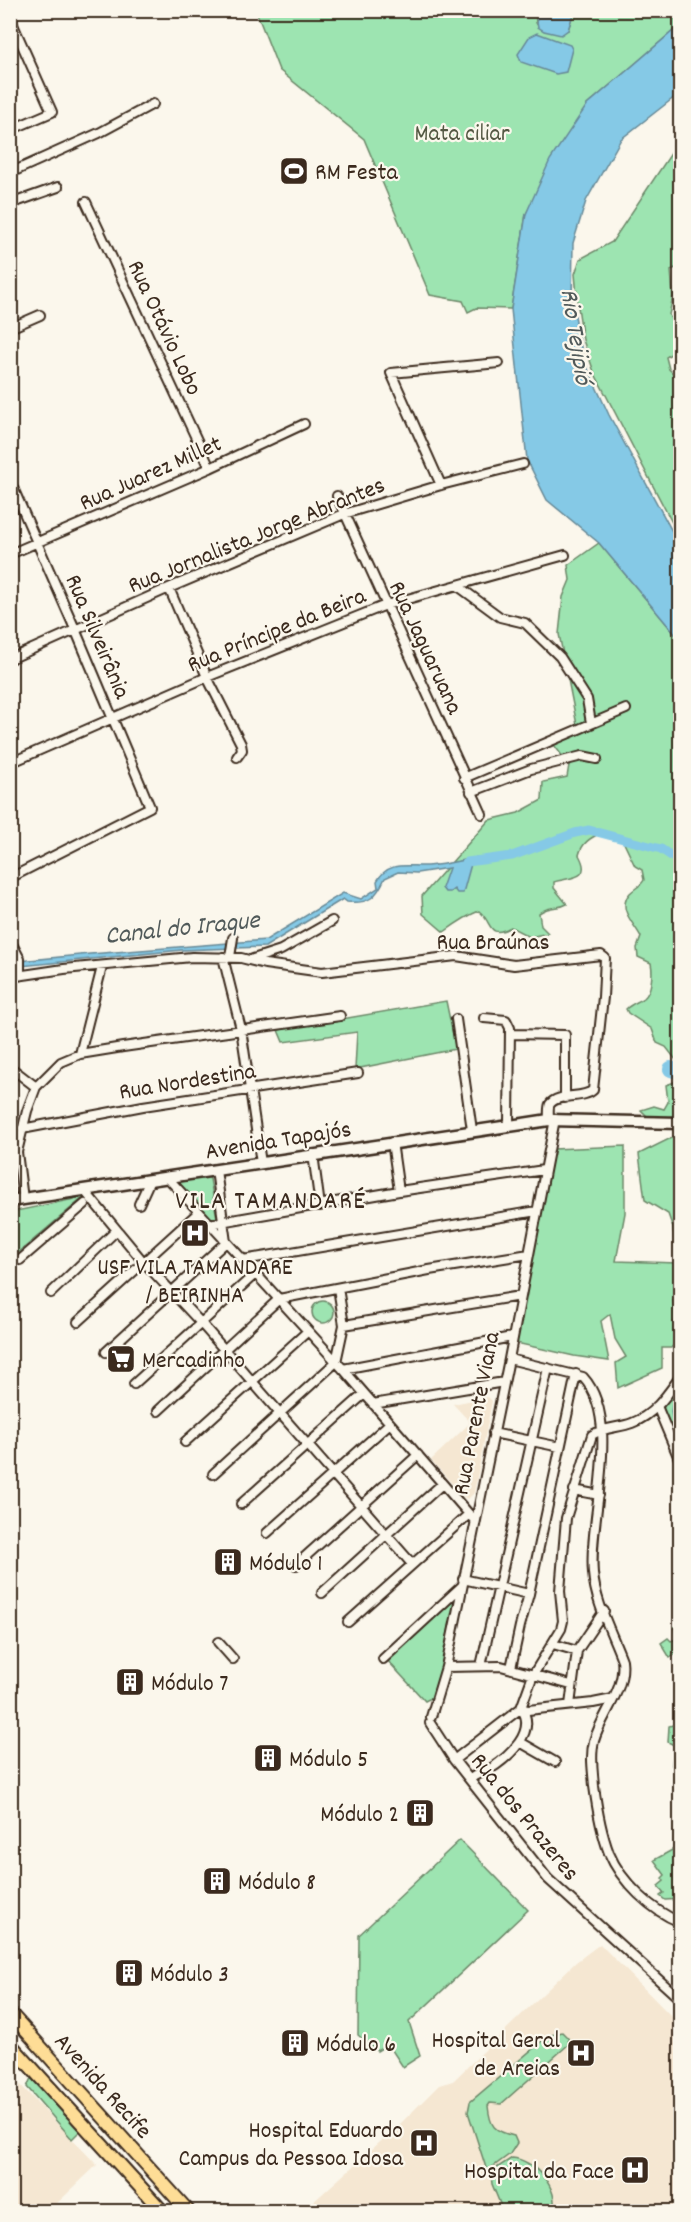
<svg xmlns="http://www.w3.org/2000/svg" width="691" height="2222" font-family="Dekko,sans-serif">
  <rect width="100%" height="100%" fill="#fbf7ec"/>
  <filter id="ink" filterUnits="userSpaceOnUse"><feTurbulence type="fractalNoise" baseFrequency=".0167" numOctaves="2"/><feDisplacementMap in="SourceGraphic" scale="12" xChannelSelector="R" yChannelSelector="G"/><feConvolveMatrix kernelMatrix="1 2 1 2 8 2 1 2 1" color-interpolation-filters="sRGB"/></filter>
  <g filter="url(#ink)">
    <path fill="#f5e7d2" d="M196,1221l12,13 -13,12 -12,-14z
      M488,1397l4,4 -18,92 -6,6 -3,-1 -34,-38 38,-36v-3l-16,-17z
      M600,1944l80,81v186l-378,1 97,-87 40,-40 14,-4 123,-119z
      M10,2074l87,91 -48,46h-38z"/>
    <path fill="#9de4b1" stroke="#6c8768" stroke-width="1.5" d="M680,10v15l-93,80 -61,109 -15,95 -35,-1 -8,4 -5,-11 -33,-6 -66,-156 -85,-69 -23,-59h279l1,12 32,7 6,-19z
      M680,140v126l-9,4 2,26 -4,19 6,11 5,15 -6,11 -8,5 3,12 11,11v158l-86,-166 -11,-32 -5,-33 -3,-33 5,-15 32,-17z
      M599,543l81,97v425l-14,-18 -9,-4 -5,-14 -24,-16 -2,-4c5,-5 12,-7 18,-11 8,-7 9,-25 7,-35l-13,-6 -1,-9 4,-11c-6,-13 -25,-28 -11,-44 5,-5 11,-7 14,-13l-2,-10 -7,-4 -13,-27 -21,-6c-11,5 -19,10 -22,22 14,25 -9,22 -25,27v6l13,16c-10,6 -14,0 -28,9l2,13 7,7 -18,4 -19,-10c-24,13 -18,-5 -32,-16 -13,5 -24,13 -35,21l-21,-18 -1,-18 67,-76 29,-7 24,-13 1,-18 24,-5 2,-12 -15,-20 20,-12 3,-8 -18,-91 4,-37 7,-17 -2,-15z
      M446,1001l10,48 -101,20 2,-37 -74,10 -5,-12z
      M680,1080v45l-31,-7 -8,-8 13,-4 10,3 4,-7 -2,-17z
      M675,1136l5,2v152l-7,11 3,18 -3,4 7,4v14l-1,-2 -8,9h-9v20l-44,20 -2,-25 10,-6 -11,-18 -5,-25 -9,7 8,40 -35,-5 -58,-13 37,-194 72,-3v67l-9,48 61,2 -4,-35 -5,-14 -23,-14 -6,-46z
      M207,1174l3,5 7,39 -7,2 -32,-34 3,-8z
      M84,1197l-66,56 -7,-8v-33z
      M312 1312a11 11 0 1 1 22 0a11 11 0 1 1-22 0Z
      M680,1383v70l-17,-44 5,-12z
      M449,1601l5,2 -16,79 -5,15 -8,4 -38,-41z
      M680,1625v43l-2,-5 2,-2 -4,-7 -6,4 -9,-15 7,-5 3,3 6,-2 -3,-12z
      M680,1723v42h-8l2,-20 -6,-3 1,-16z
      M460,1840l68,70 -119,112 11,34 -17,11 -15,-23 -11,7 -19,-16 1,-100z
      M674,1844h6v55l-15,1 -5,-4 4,-3 -6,-7 6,-5 -2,-3 3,-3 -11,-15 20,-11z
      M562,2032l6,6 1,6 -68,60 -11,-1 -2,3c2,21 6,25 26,30l3,7 -7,11 -23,17 -19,-59 2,-10 78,-66z
      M31,2078l49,53 -8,8 -45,-52z
      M512,2158c21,1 50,32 40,53h-49l-11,-27 -1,-9 7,-8z"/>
    <path fill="#85c9e6" stroke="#678996" stroke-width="1.5" d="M535,11v-1l39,1 -6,19 -7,5 -17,-4 -6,-4z
      M680,25v68l-59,46 -35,62 -13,42 -1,57 11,58 26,57 71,131v94l-81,-97 -52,-43 -20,-40 -16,-151 15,-95 24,-54 37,-55z
      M537,33l33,12 2,4 -6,23 -10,2 -35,-12 -3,-8 11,-17z
      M479,857v6l-8,1 -8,29h-6l-3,-4 -4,3h-5l-3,-4 7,-20 -32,5 -19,-1 -13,6c-9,20 -16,26 -38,24l-4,-3 -78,48 -83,3 -171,17 -1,-5 80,-8 176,-14 77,-47 18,6 17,-11 -1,-7c12,-21 30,-14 50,-15 18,-1 35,-6 52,-9z
      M680,1391v48c-8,-21 -15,-29 0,-48z"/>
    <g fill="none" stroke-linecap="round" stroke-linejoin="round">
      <path stroke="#85c9e6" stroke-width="9" d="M467,862l45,-6 63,-23 14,-3 72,19 19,13"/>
      <path stroke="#85c9e6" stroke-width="16" d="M671,1069l9,3"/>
      <g stroke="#3b2a1e" stroke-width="12">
        <path id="street" d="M10,18l42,94 -42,18
          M10,173l89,-40 54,-29
          M86,202l124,266
          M10,204l48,-17
          M10,328l30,-13
          M10,481l65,148 75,178 -140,71
          M441,485l-50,-112 108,-10
          M337,496l145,318
          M10,554l200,-86 94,-44
          M458,586l42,31 25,6 35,34 27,42 4,24
          M169,588l38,89 34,67 1,6 -5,7
          M10,659l159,-71 175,-74 97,-29 82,-21
          M10,763l197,-86 179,-72 179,-50
          M464,778l162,-69
          M471,792l60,-23 51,-13 15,3
          M10,940l10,19v16
          M223,957l18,72 20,134
          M230,957l3,-19
          M253,959l28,-9 51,-29
          M10,977l54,-8 128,-12 49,1 24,6 57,8 134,-16 58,9 87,-10 4,3 -2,39 -10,93c-9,9 -35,3 -43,14 -2,3 -1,12 -1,16
          M484,1018l22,2 4,8 -1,96
          M456,1019l16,111
          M511,1034l54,1v63
          M80,1054l22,-87
          M10,1067l26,20
          M22,1129l121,-23 215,-33
          M392,1142l7,49
          M313,1154l7,52
          M216,1170l10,72
          M167,1177l176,192 132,152
          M84,1190l57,69 59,63 212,242
          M23,1199l-6,-47 10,-41 9,-24 25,-25 19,-8 43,-7 217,-31
          M139,1204l11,-24
          M209,1224l190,-33 145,-21
          M20,1260l65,-56
          M243,1260l294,-49
          M51,1293l66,-63
          M78,1322l121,-110
          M344,1325l176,-29
          M106,1352l120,-110
          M509,1359l74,18c40,44 5,142 10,196 2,29 19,60 29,87 4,30 -20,53 -28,81 -4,15 -1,30 0,45 3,23 7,46 15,67 12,29 43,58 71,69
          M343,1369l169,-32
          M134,1384l121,-110
          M373,1404l131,-22
          M657,1406l23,55
          M158,1411l121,-112 150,-29 100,-16
          M493,1433l67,14
          M185,1442l123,-111
          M213,1474l123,-112 8,-37 -6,-37
          M574,1490l25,5
          M241,1504l123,-110
          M267,1533l123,-110
          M296,1565l122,-110
          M463,1579l66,15
          M322,1593l120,-109
          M348,1622l121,-108
          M218,1642l15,17
          M553,1644l24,7
          M383,1659l79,-73
          M481,1666l67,-298
          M446,1667l55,-1 70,19
          M511,1668l9,-42 9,-32 47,-220
          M570,1705l7,-54 27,-40
          M521,1708l7,2 65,-7 20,-4
          M431,1717l15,-50 63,-308 46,-240
          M430,1723l24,37 94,119 132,120
          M520,1742l35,20
          M454,1760l67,-52 12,-33 28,-46 2,-8 -3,-30 6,-73 26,-83c12,-8 27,-7 40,-12 22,-8 35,-28 48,-46
          M470,1780c5,-7 12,-6 20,-11 19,-12 48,-38 31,-61"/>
      </g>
      <g stroke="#3b2a1e" stroke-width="15">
        <path id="secondary" d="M10,1201l539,-81 131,3"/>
      </g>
      <g stroke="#3b2a1e" stroke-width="16">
        <path id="primary" d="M10,2013l179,199
          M10,2044l153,168"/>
      </g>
      <use href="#street" stroke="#fbf7ec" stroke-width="8"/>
      <use href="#secondary" stroke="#fbf7ec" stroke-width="10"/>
      <use href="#primary" stroke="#fedd96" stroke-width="12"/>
    </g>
  </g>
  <defs>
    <g id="stadium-square" transform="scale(1.5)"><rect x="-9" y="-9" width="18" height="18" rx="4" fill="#3b2a1e" stroke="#fbf7ec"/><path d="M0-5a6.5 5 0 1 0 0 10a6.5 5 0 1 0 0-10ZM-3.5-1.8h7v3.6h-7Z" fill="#fff"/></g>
    <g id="hospital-square" transform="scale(1.5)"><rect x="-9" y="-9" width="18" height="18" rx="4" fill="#3b2a1e" stroke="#fbf7ec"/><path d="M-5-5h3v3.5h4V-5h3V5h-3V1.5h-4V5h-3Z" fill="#fff"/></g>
    <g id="supermarket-square" transform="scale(1.5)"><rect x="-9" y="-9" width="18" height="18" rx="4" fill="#3b2a1e" stroke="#fbf7ec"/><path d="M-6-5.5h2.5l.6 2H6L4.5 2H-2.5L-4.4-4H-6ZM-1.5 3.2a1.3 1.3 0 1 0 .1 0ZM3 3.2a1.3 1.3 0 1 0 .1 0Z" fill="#fff"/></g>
    <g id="building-square" transform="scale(1.5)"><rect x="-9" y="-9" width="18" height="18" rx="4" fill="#3b2a1e" stroke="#fbf7ec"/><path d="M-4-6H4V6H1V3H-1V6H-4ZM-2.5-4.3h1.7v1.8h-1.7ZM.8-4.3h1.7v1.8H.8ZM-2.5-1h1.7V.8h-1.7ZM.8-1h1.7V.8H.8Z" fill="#fff"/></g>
  </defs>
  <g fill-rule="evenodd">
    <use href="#stadium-square" x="294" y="171"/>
    <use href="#hospital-square" x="195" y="1233"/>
    <use href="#supermarket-square" x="121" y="1359"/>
    <use href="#building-square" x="228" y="1562"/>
    <use href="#building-square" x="130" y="1682"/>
    <use href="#building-square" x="268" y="1758"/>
    <use href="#building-square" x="420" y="1813"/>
    <use href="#building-square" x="217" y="1881"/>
    <use href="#building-square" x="129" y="1973"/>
    <use href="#building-square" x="295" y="2043"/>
    <use href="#hospital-square" x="581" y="2053"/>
    <use href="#hospital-square" x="424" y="2143"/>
    <use href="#hospital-square" x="635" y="2170"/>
  </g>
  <g text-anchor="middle" stroke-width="4.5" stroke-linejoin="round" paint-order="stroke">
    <g font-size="24" fill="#545843" stroke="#fbf7ec">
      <text x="462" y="140">Mata ciliar</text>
    </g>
    <g font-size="24" fill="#3b2a1e" stroke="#fbf7ec" text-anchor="start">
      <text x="315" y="179">RM Festa</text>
      <text x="195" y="1274" text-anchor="middle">USF VILA TAMANDARE<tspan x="195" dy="28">/ BEIRINHA</tspan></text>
      <text x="142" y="1367">Mercadinho</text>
      <text x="249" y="1570">Módulo 1</text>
      <text x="151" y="1690">Módulo 7</text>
      <text x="289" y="1766">Módulo 5</text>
      <text x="399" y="1821" text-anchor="end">Módulo 2</text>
      <text x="238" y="1889">Módulo 8</text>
      <text x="150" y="1981">Módulo 3</text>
      <text x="560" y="2047" text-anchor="end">Hospital Geral<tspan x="560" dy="28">de Areias</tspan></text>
      <text x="316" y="2051">Módulo 6</text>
      <text x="403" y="2137" text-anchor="end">Hospital Eduardo<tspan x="403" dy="28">Campus da Pessoa Idosa</tspan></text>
      <text x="614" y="2178" text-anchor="end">Hospital da Face</text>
    </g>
    <g font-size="24" fill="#3b2a1e" stroke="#fbf7ec">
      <text transform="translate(166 327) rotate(65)" y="8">Rua Otávio Lobo</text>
      <text transform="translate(150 472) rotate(-24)" y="8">Rua Juarez Millet</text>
      <text transform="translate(256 534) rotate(-22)" y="8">Rua Jornalista Jorge Abrantes</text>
      <text transform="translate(276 629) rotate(-22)" y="8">Rua Príncipe da Beira</text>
      <text transform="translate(99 636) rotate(67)" y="8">Rua Silveirânia</text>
      <text transform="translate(427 647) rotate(65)" y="8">Rua Jaguaruana</text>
      <text x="493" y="949">Rua Braúnas</text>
      <text transform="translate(187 1080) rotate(-9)" y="8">Rua Nordestina</text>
      <text transform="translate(278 1139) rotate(-9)" y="8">Avenida Tapajós</text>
      <text transform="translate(475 1413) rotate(-79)" y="8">Rua Parente Viana</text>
      <text transform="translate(526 1816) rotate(51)" y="8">Rua dos Prazeres</text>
      <text transform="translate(104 2085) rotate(48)" y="8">Avenida Recife</text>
    </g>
    <g font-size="26" font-style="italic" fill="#515a5a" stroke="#fbf7ec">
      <text transform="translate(578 336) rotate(81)" y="9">Rio Tejipió</text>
      <text transform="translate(182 926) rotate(-6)" y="9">Canal do Iraque</text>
    </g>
    <g font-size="26" letter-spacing="1.5" fill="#3b2a1e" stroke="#fbf7ec">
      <text x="271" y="1208">VILA TAMANDARÉ</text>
    </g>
  </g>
  <rect width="691" height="2222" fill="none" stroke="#fbf7ec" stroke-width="36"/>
  <rect x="18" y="18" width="655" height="2186" fill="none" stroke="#3b2a1e" stroke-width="2" filter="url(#ink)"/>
</svg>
